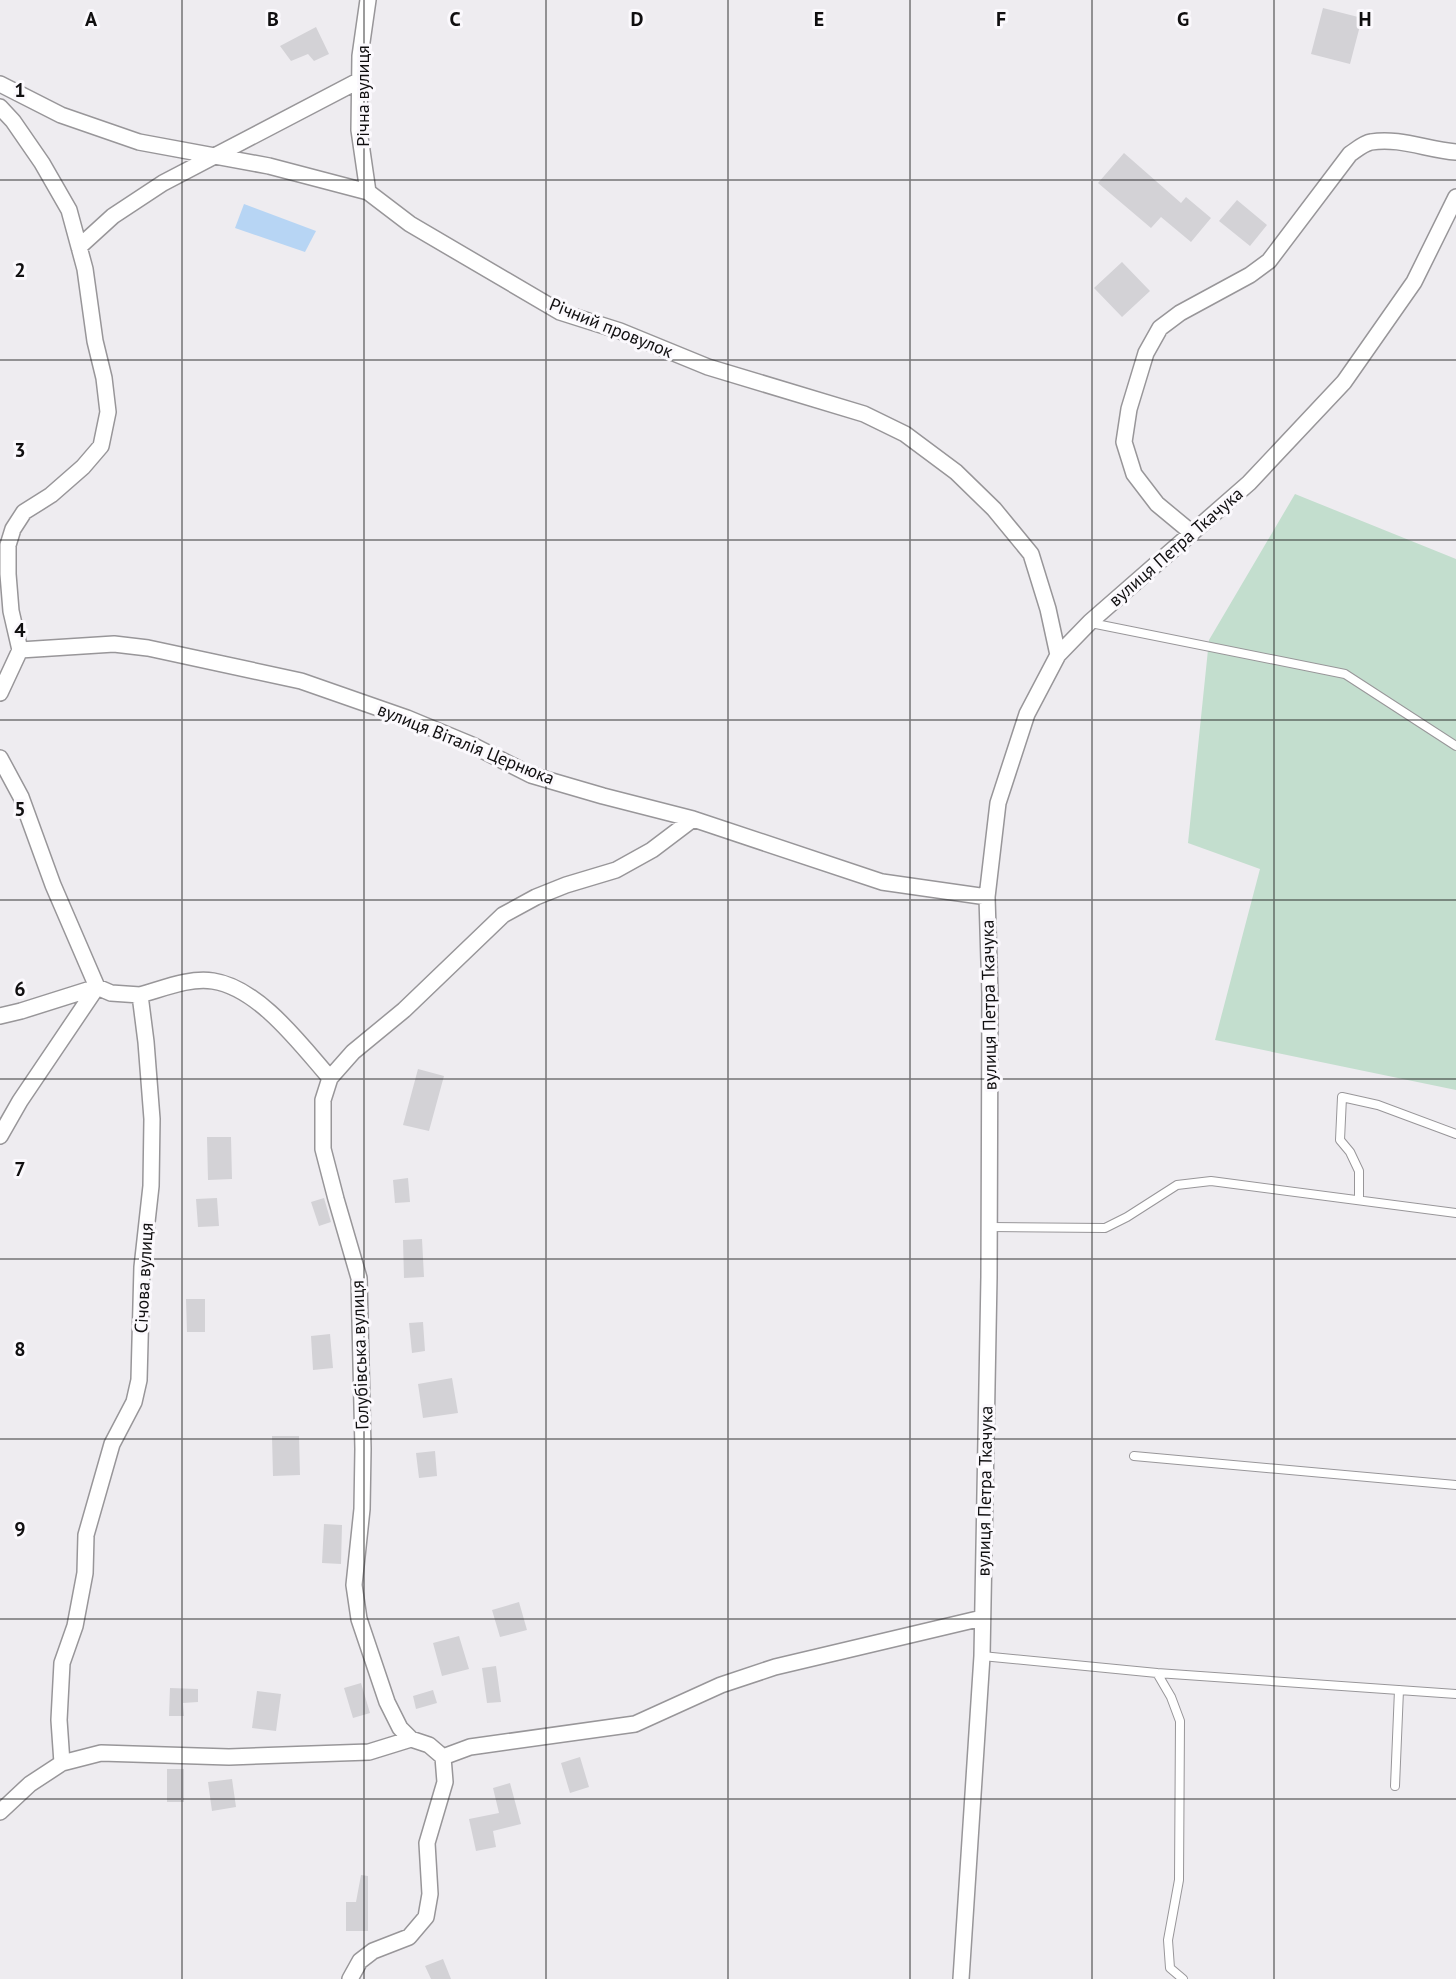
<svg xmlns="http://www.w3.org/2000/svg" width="1456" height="1979" font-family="'PT Sans',sans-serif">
  <rect width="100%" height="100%" fill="#eeecf0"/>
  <path fill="#c3dece" d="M1295,494l161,65v531l-241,-50 45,-171 -72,-26 21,-203z"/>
  <path fill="#b7d5f4" d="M244,204l72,27 -11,21 -70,-24z"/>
  <path fill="#d3d2d6" d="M1323,8l39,10 -12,46 -39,-10z
    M316,27l13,27 -15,7 -6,-7 -17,7 -11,-15z
    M1124,153l57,50 5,-6 25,21 -20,24 -30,-25 -10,11 -53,-45z
    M1237,200l30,25 -17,21 -31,-25z
    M1122,262l28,29 -28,26 -28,-29z
    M418,1069l26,7 -15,55 -26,-6z
    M207,1137h24l1,42 -24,1z
    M408,1178l2,24 -15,1 -2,-23z
    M217,1198l2,28 -21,1 -2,-28z
    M324,1198l7,24 -12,4 -8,-24z
    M422,1239l2,38 -20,1 -1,-38z
    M186,1299h19v33h-18z
    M423,1322l2,29 -13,2 -3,-30z
    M330,1334l3,34 -20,2 -2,-34z
    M452,1378l6,35 -35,5 -5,-34z
    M272,1436h27l1,39 -27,1z
    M435,1451l2,25 -18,2 -3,-25z
    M324,1524l18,1 -1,39 -19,-1z
    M519,1602l8,28 -27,7 -8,-27z
    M459,1636l10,33 -27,7 -9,-33z
    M496,1666l5,36 -14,1 -5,-35z
    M361,1683l9,30 -17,5 -9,-30z
    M170,1688l28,1v13l-15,1 1,13h-15z
    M433,1690l4,13 -21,6 -3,-13z
    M257,1691l24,3 -5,37 -24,-3z
    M580,1757l9,30 -19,6 -9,-30z
    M167,1769h17v33h-17z
    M232,1779l4,28 -24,4 -4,-29z
    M510,1783l11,41 -28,7 3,16 -20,4 -7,-32 30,-6 -6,-25z
    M361,1875l7,1v55h-22v-29h10z
    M443,1959l8,20h-20l-6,-13z"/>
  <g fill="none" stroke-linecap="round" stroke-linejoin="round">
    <g stroke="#989699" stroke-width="10">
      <path id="lane" d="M1091,623l254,51 111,72
        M1359,1200v-29l-9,-19 -10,-12 2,-43 36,8 78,29
        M990,1227l115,1 22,-11 50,-32 34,-4 245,32
        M1134,1456l322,29
        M982,1656l175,17 14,24 9,24 -1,159 -11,60 2,28 13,11
        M1157,1673l299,21
        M1395,1786l4,-96"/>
    </g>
    <g stroke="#989699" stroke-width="18">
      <path id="street" d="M0,84l61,31 78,27 130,24 99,26 42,32 150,88 60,19 88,36 156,47 41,20 51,38 38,37 37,45 17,55 10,46
        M0,107l13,14 29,42 27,47 16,59 10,72 9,37 4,34 -7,34 -18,21 -32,28 -27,17 -11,17 -5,16v29l3,37 9,39
        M368,192l-9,-62 1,-74 8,-56
        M79,247l34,-31 50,-33 197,-103
        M1192,533l-35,-29 -23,-30 -10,-32 5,-33 17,-56 14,-25 20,-15 70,-38 19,-14 81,-107c6,-4 14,-11 21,-12 28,-5 57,8 85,10
        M0,693l20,-43 94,-6 34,4 153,33 106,37 65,27 59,30 72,21 90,23 189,63 105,15
        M0,758l21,39 32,88 44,102 14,6 29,2 6,47 6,77 -1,67 -9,81 -3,113 -5,22 -22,42 -26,91 -1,38 -10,53 -13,37 -3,57 3,43 -32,21 -30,28
        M140,995c22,-6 50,-18 73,-14 46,7 88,64 117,97
        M0,1016l21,-5 76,-24
        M0,1136l20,-35 77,-114
        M443,1757l27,-10 165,-23 86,-39 54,-18 207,-49
        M62,1763l39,-10 128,4 140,-5 42,-13
        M350,1979l10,-18 13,-10 36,-14 17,-20 4,-23 -3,-51 18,-61 -2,-25 -14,-12 -18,-6 -11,-11 -13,-26 -28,-83 -5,-34 8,-76 1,-60 -4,-171 -23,-79 -13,-50v-49l7,-22 23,-26 51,-42 99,-95 33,-18 30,-12 50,-15 36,-20 41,-31
        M961,1979l21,-323 7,-379 1,-283 -3,-97 11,-94 29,-89 31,-59 32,-33 159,-139 95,-101 70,-100 42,-85"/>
    </g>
    <use href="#lane" stroke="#fff" stroke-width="8"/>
    <use href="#street" stroke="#fff" stroke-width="15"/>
  </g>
  <path fill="none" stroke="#100f10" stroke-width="1.5" stroke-opacity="0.55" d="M182,0v1979M364,0v1979M546,0v1979M728,0v1979M910,0v1979M1092,0v1979M1274,0v1979M0,180h1456M0,360h1456M0,540h1456M0,720h1456M0,900h1456M0,1079h1456M0,1259h1456M0,1439h1456M0,1619h1456M0,1799h1456"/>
  <g text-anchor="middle" stroke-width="6" stroke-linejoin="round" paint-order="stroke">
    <g font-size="18" fill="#100f10" stroke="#fbf9fd">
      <text transform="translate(363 96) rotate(-90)" y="6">Річна вулиця</text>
      <text transform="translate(611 328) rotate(22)" y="6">Річний провулок</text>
      <text transform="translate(1176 547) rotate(-41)" y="6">вулиця Петра Ткачука</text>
      <text transform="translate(466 744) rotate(22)" y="6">вулиця Віталія Цернюка</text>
      <text transform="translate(989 1005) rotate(-91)" y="6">вулиця Петра Ткачука</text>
      <text transform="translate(144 1278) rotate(-87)" y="6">Січова вулиця</text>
      <text transform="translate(360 1355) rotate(-92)" y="6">Голубівська вулиця</text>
      <text transform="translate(985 1491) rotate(-89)" y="6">вулиця Петра Ткачука</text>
    </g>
  </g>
  <g font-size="20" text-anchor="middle" font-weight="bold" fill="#100f10" stroke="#fbf9fd" stroke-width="6" stroke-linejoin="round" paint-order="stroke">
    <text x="91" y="26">A</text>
    <text x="273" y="26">B</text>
    <text x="455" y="26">C</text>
    <text x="637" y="26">D</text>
    <text x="819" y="26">E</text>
    <text x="1001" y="26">F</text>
    <text x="1183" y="26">G</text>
    <text x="1365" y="26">H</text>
    <text x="20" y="97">1</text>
    <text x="20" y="277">2</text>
    <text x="20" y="457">3</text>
    <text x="20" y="637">4</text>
    <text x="20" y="816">5</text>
    <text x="20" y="996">6</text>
    <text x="20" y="1176">7</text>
    <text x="20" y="1356">8</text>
    <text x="20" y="1536">9</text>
  </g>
</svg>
